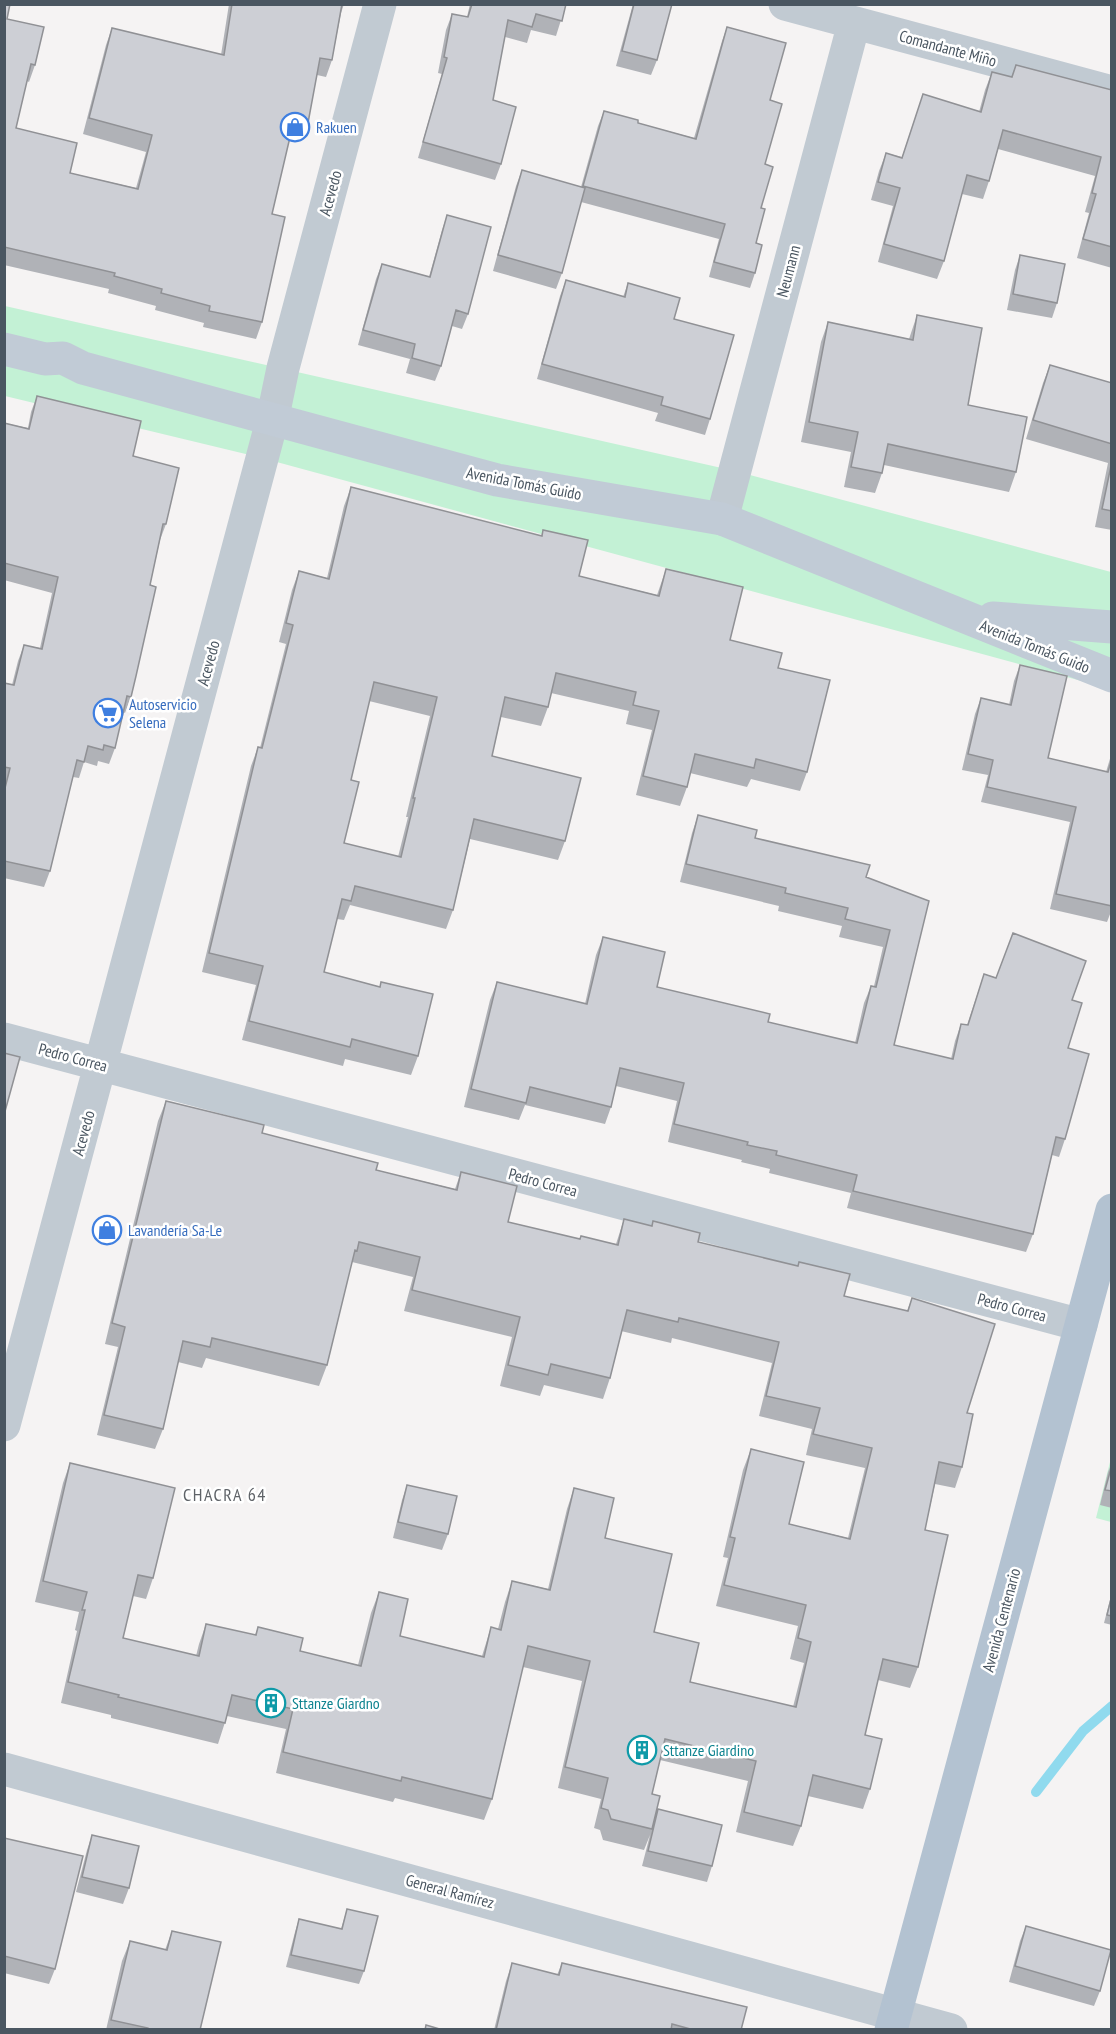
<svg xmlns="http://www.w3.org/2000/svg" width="1116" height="2034" font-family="'PT Sans Narrow',sans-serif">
  <rect width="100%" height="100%" fill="#f5f3f3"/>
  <path fill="#c3f1d5" d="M5,306l730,165 376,101v117l-849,-231 -257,-62z
    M1111,1458v64l-15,-4z"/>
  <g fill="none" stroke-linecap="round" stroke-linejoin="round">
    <path stroke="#90daee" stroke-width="10" d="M1036,1792l47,-61 29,-25"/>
    <path stroke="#c1cad2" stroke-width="33" d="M785,4l327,88
      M722,519l132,-496
      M4,1039l1077,286
      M4,1425l268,-1004 11,-53 97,-364
      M4,1769l947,261"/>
    <path stroke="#c1cbd6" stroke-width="33" d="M4,349l41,10 18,-1 20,10 414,112 225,39 390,157
      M993,618l119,9"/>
    <path stroke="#b3c2d1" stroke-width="33" d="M891,2030l221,-820"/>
  </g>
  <path fill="#b0b2b7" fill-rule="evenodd" d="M4,4l3,15 28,46 -6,17 -2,-1 -11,47 54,45 66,15 10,-36 -63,-18 23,-89 6,-17 109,27 8,-51h115l-3,9 -9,47 -6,17 -9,-2 -9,48 -6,17 -12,-3 -18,77 -10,108 -6,17 -53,-12 1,-4 -49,-13 1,-4 -48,-13 1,-4 -105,-24z
    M470,4h96l-10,32 -25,-6 -4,13 -22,-6 -12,63 8,64 -6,16 -77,-22 24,-84 -4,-1 8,-43 6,-16 15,3z
    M633,4h39l-15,56 -6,15 -35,-9z
    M727,27l43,73 -5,64 -4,44 -5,35 -1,30 -5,15 -41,-11 10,-38 -138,-37 -19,71 -6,16 -63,-18 23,-85 6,-16 59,17 17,-61 6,-15 34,12 56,15 28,-97z
    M1016,65l96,25v178l-35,-10 12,-45 -4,-1 10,-36 -97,-27 -9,32 -6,18 -21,-5 -18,67 -7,18 -59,-17 15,-56 -22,-6 8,-29 7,-18 16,4 21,-63 56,18 6,-22 7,-18 19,5z
    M447,215l21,99 -6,15 -10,-3 -11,40 -6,15 -29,-8 4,-14 -52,-14 18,-66 6,-15 47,13 13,-47z
    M1020,255l37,48 -5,15 -45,-8 8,-40z
    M566,280l57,17 5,-14 46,36 36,100 -5,16 -50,-14 3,-8 -121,-34 23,-83z
    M917,315l51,90 48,67 -7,20 -125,-27 -2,8 -7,20 -31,-6 7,-35 -50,-10 20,-100 7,-20 81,17z
    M1050,365l62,18v147l-17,-3 13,-64 -82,-24 17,-56z
    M37,396l96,60 33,68 -6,16 -10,45 -19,112 -6,16 -2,-1 -8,36 -6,16 -11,-3 -1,5 -13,-4 -5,16 -6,-1 -23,94 -6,16 -40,-9v-195l8,2 6,-24 6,-16 16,3 12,-55 -48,-13v-157l24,5 3,-16z
    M351,487l190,49 2,-6 36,46 78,19 9,-26 64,71 48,28 29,104 -7,19 -49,-12 -4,8 -57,-14 -3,14 -7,19 -44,-11 16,-65 -26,-6 3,-13 -78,-18 -3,14 -7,19 -40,-9 -9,39 73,85 -7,19 -88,-21 -17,71 -7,19 -96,-24 -6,15 -7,-1 -13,53 56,15 1,-5 37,74 -7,19 -66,-16 -2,7 -101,-26 14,-55 -54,-13 49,-206 7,-19 2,1 26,-104 -7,-2 13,-52 7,-19 28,7 17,-72zM369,701l61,15 -24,101h2l-10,40 -54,-14 7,-63z
    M1020,665l28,93 58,14 6,-20v157l-5,13 -57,-13 20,-87 -89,-20 7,-27 -26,-5 13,-56 6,-16 28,7 5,-24z
    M698,815l57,23 111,39 63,24 -35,144 57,14 4,-18 6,-17 6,1 17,-51 88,26 -4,48 -3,91 -6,18 -7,-2 -19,79 -7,18 -179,-44 4,-15 -82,-20 1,-4 -29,-7 1,-2 -74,-18 9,-41 -61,-15 -5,21 -6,17 -80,-19 -6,15 -55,-13 26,-107 7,-18 88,22 11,-49 7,-18 54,50 111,35 87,21 9,-40 7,-17h3l9,-39 -44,-10 3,-11 -64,-15 1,-5 -99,-24 12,-49z
    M166,1101l96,32 114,37 79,19 6,-17 47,50 72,17 36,5 8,-25 27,7 2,-5 45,21 146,54 63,15 5,-13 55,115 -5,54 -7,21 -20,-4 -10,46 -7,137 -8,21 -32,-8 -13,55 5,54 -7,20 -55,-13 -7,30 -8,20 -57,-14 12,-51 -88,-21 -8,34 2,26 4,-11 54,57 -5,16 -65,-16 8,-31 -6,15 -41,-10 -3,-10 -6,-2 7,-29 -43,-11 24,-107 -59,-14 -31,132 -8,21 -89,-22 -2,4 -117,-29 10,-44 -59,-13 -9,28 -107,-26v-3l-50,-12 16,-72 -2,-1 4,-18 -44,-10 28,-119 7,-20 83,115 -7,21 -13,-3 -10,42 73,18 3,-12 7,-20 49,11 3,-8 42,24 58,14 13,-52 8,-21 21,44 82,20 9,-29 7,2 7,-27 7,-21 36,8 19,-80 7,-21 31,50 49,94 36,50 103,25 11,-44 -14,-4 8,-33 -82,-20 12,-48 -5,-1 20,-87 8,-21 38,75 59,14 17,-70 -59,-13 6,-26 -53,-13 13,-53 -100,-25 -1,5 -50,-12 -11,47 -7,21 -59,-14 -4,11 -40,-10 12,-49 -108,-26 9,-34 -61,-15 -25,103 -8,21 -113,-28 -4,10 -24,-6 -15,67 -8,20 -58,-14 21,-88 -13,-3 53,-223z
    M1112,1462v46l-12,-3 8,-33z
    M407,1485l41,49 -6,16 -49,-12 9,-38z
    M1112,1592v33l-8,-2z
    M92,1835l37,53 -6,16 -47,-12 11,-42z
    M4,1838l51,131 -6,15 -45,-11z
    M347,1909l17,62 -5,13 -73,-17 9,-35 4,-13 42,10z
    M1026,1926l74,65 -6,15 -85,-24 11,-41z
    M172,1931l28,99h-94l16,-69 8,-20 35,9z
    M512,1963l45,12 5,-12 179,67h-247l12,-49z"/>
  <path fill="#cdcfd5" stroke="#909195" stroke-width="1.5" fill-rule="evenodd" d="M4,4h6l-3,15 37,8 -9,38 -4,-1 -15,64 61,15 -7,30 68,16 14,-54 -63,-17 23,-90 112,27 8,-51h110l-10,56 -12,-2 -12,65 -14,-3 -22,94 13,3 -23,105 -53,-11 1,-5 -49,-13 1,-4 -48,-13 1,-3 -111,-26z
    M472,4h94l-4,17 -26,-7 -4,13 -24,-7 -15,80 23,7 -15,57 -78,-22 24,-84 -3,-1 8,-43 16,3z
    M634,4h38l-15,56 -35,-9z
    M727,27l59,16 -16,57 12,4 -17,60 8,3 -12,41 4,1 -9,34 6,2 -7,28 -41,-11 11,-38 -142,-38 21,-75 34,9v3l58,16z
    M1016,65l96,25v157l-29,-8 13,-45 -4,-1 9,-36 -98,-27 -14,51 -22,-6 -23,86 -60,-17 16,-56 -22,-6 8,-29 16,5 21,-64 58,18 11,-40 20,5z
    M522,170l63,18 -23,85 -64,-18z
    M447,215l44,12 -23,87 -12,-4 -15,56 -29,-8 3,-14 -52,-14 19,-66 48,13z
    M1020,255l45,9 -8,39 -44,-9z
    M566,280l59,17 3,-14 52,15 -6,21 60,16 -24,84 -49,-14 2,-8 -121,-33z
    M917,315l65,13 -14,77 59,12 -11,55 -128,-28 -6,29 -31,-6 7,-35 -49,-10 19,-100 85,18z
    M1050,365l62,18v61l-79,-24z
    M37,396l104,25 -8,35 46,12 -13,56h-3l-13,61 6,2 -20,89 -5,21 -4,-1 -12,52 -11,-3 -1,5 -15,-4 -4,16 -7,-2 -27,111 -46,-10v-69l6,-24 -6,-1v-84l10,2 10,-40 18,4 16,-72 -54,-14v-140l25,6z
    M1112,461v50l-10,-2z
    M351,487l191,49 1,-6 45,10 -9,36 80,20 7,-27 77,18 -13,53 52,13 -4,15 52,12 -23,92 -51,-13 -2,9 -59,-14 -8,33 -44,-11 16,-65 -26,-6 3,-13 -80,-19 -8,34 -43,-10 -13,59 89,22 -16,63 -91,-22 -21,91 -98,-24 -4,15 -9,-2 -18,73 56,15 1,-5 52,12 -15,62 -66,-17 -2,8 -101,-26 14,-55 -54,-13 49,-206 4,1 31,-123 -7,-2 13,-52 30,8zM374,682l63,15 -24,101h2l-14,59 -57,-14 15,-61 -8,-2z
    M1020,665l47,11 -19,82 60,14 4,-14v148l-56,-12 20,-87 -89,-20 6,-27 -25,-6 13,-56 30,7z
    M698,815l59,15 -2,8 115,27 -4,12 63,24 -35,144 59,14 8,-35 7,1 16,-51 12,4 17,-45 73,28 -14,39 10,3 -14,45 21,6 -24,85 -9,-2 -23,97 -180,-43 4,-16 -81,-20 1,-4 -30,-6 1,-3 -74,-18 10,-41 -64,-15 -9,39 -81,-20 -4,16 -55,-14 26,-107 90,22 16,-67 62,15 -8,35 113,27 -2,8 89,21 14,-57 5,1 14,-57 -45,-11 3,-11 -63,-15 1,-5 -100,-24z
    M4,1053l16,4 -16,58z
    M166,1101l98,24 -2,8 116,30 -2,7 81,20 4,-18 56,14 -9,36 72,17 1,-3 37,9 6,-26 28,7 1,-5 47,12 -2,9 100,24 1,-4 51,12 -6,22 64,15 4,-13 83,26 -28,89 6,1 -11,53 -23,-5 -14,68 23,5 -30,132 -35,-8 -18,76 17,4 -12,50 -57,-14 -12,51 -57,-14 12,-51 -91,-22 -13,55 8,2 -8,33 -41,-10 -3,-9 -7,-2 7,-30 -43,-11 25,-106 -62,-15 -36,153 -90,-22 -1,4 -118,-29 10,-43 -61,-14 -7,28 -107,-26 1,-2 -51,-13 17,-72h-3l5,-18 -44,-11 27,-118 105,25 -22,90 -15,-3 -15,63 76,18 7,-32 50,11 2,-8 45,11 -3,13 61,15 18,-74 29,7 -8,37 84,21 7,-30 10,3 11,-49 38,9 24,-102 40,10 -9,40 67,16 -18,78 45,11 -9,39 106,25 15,-65 -13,-4 8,-33 -82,-20 11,-47 -5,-1 21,-88 53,13 -15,62 61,15 22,-91 -59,-14 7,-26 -54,-12 13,-54 -100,-24 -1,4 -51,-12 -17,68 -59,-14 -3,11 -40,-10 12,-48 -108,-27 8,-33 -61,-15 -2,9 -2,-1 -28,115 -115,-27 -2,9 -27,-6 -20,88 -59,-14 21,-88 -13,-4z
    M1112,1465v26l-7,-1z
    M407,1485l50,11 -9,38 -50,-12z
    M1112,1595v21l-5,-1z
    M658,1809l64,16 -10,41 -64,-15z
    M92,1835l47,11 -10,42 -47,-11z
    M4,1838l79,18 -28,113 -51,-13z
    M347,1909l31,7 -14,55 -73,-16 8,-36 43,10z
    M1026,1926l85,24 -11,41 -85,-25z
    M172,1931l49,11 -21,88h-52v-2l-37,-8 19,-79 37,9z
    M512,1963l47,12 3,-12 185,44 -6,23h-47l-22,-6 -1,6h-175z
    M426,2025l17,5h-18z"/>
  <defs>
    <g id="shop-ring" transform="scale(1.5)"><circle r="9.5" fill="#fff" stroke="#3f7fe0" stroke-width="1.5"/><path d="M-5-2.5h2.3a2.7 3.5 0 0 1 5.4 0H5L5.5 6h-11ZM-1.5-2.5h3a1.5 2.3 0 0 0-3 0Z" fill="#3f7fe0"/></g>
    <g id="supermarket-ring" transform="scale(1.5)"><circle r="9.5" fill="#fff" stroke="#3f7fe0" stroke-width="1.5"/><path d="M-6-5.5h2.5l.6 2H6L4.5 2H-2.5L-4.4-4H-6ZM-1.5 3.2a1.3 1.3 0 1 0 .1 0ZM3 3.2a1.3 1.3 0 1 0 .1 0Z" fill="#3f7fe0"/></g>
    <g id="building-ring" transform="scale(1.5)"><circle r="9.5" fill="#fff" stroke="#0f9aa8" stroke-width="1.5"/><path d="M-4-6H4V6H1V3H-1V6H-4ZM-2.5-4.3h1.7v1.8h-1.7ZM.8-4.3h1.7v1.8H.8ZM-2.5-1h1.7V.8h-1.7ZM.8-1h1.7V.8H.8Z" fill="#0f9aa8"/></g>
  </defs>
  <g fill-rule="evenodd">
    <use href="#shop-ring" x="295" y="127"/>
    <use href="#supermarket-ring" x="108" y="713"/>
    <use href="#shop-ring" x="107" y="1230"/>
    <use href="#building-ring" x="271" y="1703"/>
    <use href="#building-ring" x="642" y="1750"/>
  </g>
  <g text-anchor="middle" stroke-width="5" stroke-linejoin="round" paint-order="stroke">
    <g font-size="16" fill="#4a5661" stroke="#fff">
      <text transform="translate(948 48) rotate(15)" y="6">Comandante Miño</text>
      <text transform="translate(330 193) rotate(-75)" y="6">Acevedo</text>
      <text transform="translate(788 271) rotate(-75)" y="6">Neumann</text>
      <text transform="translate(524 483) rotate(11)" y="6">Avenida Tomás Guido</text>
      <text transform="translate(1035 646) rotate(22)" y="6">Avenida Tomás Guido</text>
      <text transform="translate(208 663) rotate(-75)" y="6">Acevedo</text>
      <text transform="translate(73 1057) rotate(15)" y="6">Pedro Correa</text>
      <text transform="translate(83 1133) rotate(-75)" y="6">Acevedo</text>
      <text transform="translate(543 1182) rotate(15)" y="6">Pedro Correa</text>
      <text transform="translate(1012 1307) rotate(15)" y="6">Pedro Correa</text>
      <text transform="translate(1001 1620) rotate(-75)" y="6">Avenida Centenario</text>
      <text transform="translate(450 1891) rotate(15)" y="6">General Ramírez</text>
    </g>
    <g font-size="16" fill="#366cbe" stroke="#fff" text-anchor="start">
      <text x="316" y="133">Rakuen</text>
      <text x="129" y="710">Autoservicio<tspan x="129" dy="18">Selena</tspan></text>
      <text x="128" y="1236">Lavandería Sa-Le</text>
    </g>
    <g font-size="16" fill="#0d838f" stroke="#fff" text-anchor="start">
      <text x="292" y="1709">Sttanze Giardno</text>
      <text x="663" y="1756">Sttanze Giardino</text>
    </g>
    <g font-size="18" letter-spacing="1.5" fill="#5f6368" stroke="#fff">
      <text x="225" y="1501">CHACRA 64</text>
    </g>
  </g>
  <rect width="1116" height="2034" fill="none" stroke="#4a5661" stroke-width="12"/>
</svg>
